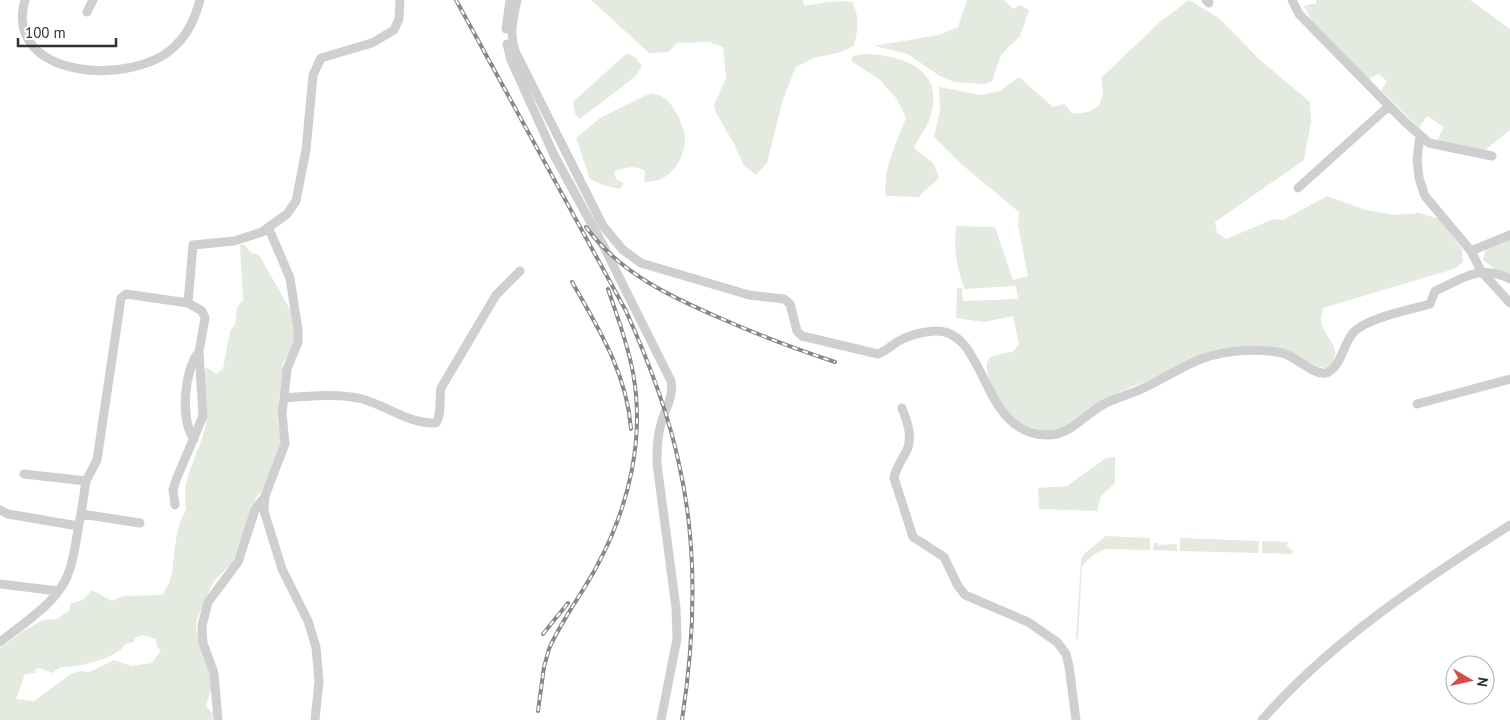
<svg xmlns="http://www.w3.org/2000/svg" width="1510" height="720" font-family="'PT Sans',sans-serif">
  <rect width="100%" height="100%" fill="#fff"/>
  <path fill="#e4eadf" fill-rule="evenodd" d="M591,0h212l1,6c16,-3 33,-6 48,-4 8,15 6,27 2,44l-13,6 -27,6 -18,9 -13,32 -16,64 -11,12 -12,-9 -10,-22 -19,-33 -1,-6 12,-27 -3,-31 -14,-5 -32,1 -8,9 -20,1z
    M967,0h37l9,9 7,-4 9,5 -9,26 -19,19 -9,26 -8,3 -30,-2 -16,-7 -30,-21 -34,-8 65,-11 19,-8z
    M1189,0l30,18 42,43 49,41 1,20 -7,38 -89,62 2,11 9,6 48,-20 9,1 44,-24 39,14 30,5 23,-2 20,6 23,30 1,13 -9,7 -131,39c-1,4 -2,9 -2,12 2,19 27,28 6,48 -13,0 -22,-9 -34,-15 -14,-7 -37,-8 -52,-5 -14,3 -29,10 -43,15 -30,11 -63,20 -92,36 -13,7 -38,31 -50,32 -15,2 -31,-5 -43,-13 -10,-7 -34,-49 -24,-59 5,-5 18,-6 25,-8l5,-7 -6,-28 -29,6 -28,-4 1,-30h5l1,13 55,-2 -2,-13 -51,3c-9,-21 -11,-41 -9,-63l39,1 18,53 15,-4 -10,-50 1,-14 -59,-49 -26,-26 6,-27 -1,-23 42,8 19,-4 19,-14 34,30 11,-3 9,10 15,-2 11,-6 4,-13 -2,-15 59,-56z
    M1316,0h154l40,29v101l-26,21 -47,-10 7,-14 -17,-11 -8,12 -38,-38 6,-9 -9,-7 -9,5 -54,-52 -11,-21 12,-3z
    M627,53l9,5 6,8 -6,10 -56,43 -5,-5 -2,-12z
    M864,54c39,1 82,15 66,64 -3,10 -12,20 -16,30l19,15 6,14c-6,9 -14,11 -20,20l-33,-1c-4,-26 11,-54 20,-78l-10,-20 -17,-19 -28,-18 2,-5z
    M651,93c5,1 11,3 15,6 8,7 18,27 19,37 1,24 -16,48 -41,46l1,-11c-10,-6 -20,-4 -31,1l3,8 7,3 -4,6 -17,-4 -13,-6 -14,-41 24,-20z
    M1510,238v36l-15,-5 -12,-9 3,-11z
    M240,245h5l5,7 9,3 32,56 3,24 -2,12 -9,16 -4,36 -2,21 3,12v16l-17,42 -6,6 -25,67 -19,19 -16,37 -1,8 7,29 8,19 -1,7 2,4 -6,20 7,8 -1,6h-212v-72l25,-18 18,-10 14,-1 13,-9v-6l13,-4 9,-10 20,11 11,-5 40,-1c3,-7 8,-15 9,-22 3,-23 3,-44 14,-64 -6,-31 14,-56 20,-85 3,-16 -1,-34 -2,-51l2,-6 10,7 7,-5 7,-38 5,-6 2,-18 6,-7zM142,635l14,4 1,8 4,3 -9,13 -21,3 -17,-6 -25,12 -8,-1 -10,3 -37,27 -18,-2 9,-25 10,-1 1,-4 4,-1 12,5 9,-6c15,1 58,-9 64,-23l9,-2 1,-4z
    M1115,457v26l-14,13 -4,15 -58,-2 -1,-21 29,-2 39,-28z
    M1106,536l44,2v12l-45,-1 -12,6 -11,11 -4,73h-2l5,-79 3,-6z
    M1180,538l79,3 -1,12 -78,-2z
    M1262,541l27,1 -3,4 6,4v4l-30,-1z
    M1154,543h4v2l19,-1v7l-24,-1z"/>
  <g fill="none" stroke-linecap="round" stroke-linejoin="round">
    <path stroke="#cfcfcf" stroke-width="9" d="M25,0c-23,80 112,88 152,44 11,-11 19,-29 23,-44
      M517,0c-4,19 -8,33 -2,51l88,175 20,24 18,13 108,32 35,4 6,5 7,27 5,5 76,18c8,-3 13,-8 19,-12 10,-6 25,-10 37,-11 54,-4 45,106 115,104 23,-1 36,-21 55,-31 11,-6 24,-9 35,-14 22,-9 42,-24 65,-32 24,-8 54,-10 78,-5 14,3 32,23 44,20 15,-5 17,-29 27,-40 13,-15 57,-23 77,-29l5,-13c29,-13 44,-27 75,-12
      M1206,0l3,3
      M1292,0l7,14 105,107 25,22 63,13
      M87,12l6,-12
      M506,29l4,-29
      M507,44l4,16 43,95 50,92 67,134c3,17 -6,27 -10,43 -4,13 -4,26 -4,40l19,144 1,31 -16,81
      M1420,135l-3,25 2,18 6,18 46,55 10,20 29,32
      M1298,188l91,-82
      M269,229l21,49 8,52v12l-11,27 -3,29
      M1471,251l39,-16
      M188,303l5,-58 41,-4 28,-9 25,-18 9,-13 10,-51 7,-75 8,-17 51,-15 22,-13 5,-11 1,-19
      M1417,404l93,-25
      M902,408c5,13 11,29 5,42 -5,10 -11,17 -13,28l19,59 31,20 14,29 7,9 63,27 29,20 9,12 3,12 7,54
      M194,439c-14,-19 -10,-70 5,-87
      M24,474l62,7
      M0,510l8,4 70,12
      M81,514l5,-33 11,-21 24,-162 5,-4 62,9 14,8 3,7 -6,34 4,64 -27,64 -3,10 2,15
      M0,584l58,7
      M0,642c22,-18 51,-35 65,-61 10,-20 11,-45 16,-67l59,9
      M218,720l-4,-47 -11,-30 -1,-17 6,-24 30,-40 17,-52 10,-14
      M315,720l4,-39 -3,-34 -8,-26 -26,-52 -18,-58 1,-15 20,-52 -3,-31 2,-15c24,-2 55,-5 78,1 26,7 46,25 74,24 6,-8 3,-24 5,-35l55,-93 24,-24
      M1262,720c69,-79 160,-139 248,-195"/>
    <g stroke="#878787" stroke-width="4">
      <path id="rail" d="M456,0l170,311c22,49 42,100 53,153 19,83 16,172 3,256
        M586,227c34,46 83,69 134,91 38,17 76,31 115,44
        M572,282c27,47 55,92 59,147
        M543,634l25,-31
        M538,711l6,-44 5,-18c13,-30 34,-56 49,-85 31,-58 47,-126 35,-191 -5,-29 -16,-57 -25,-84"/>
    </g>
    <use href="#rail" stroke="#fff" stroke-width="2" stroke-dasharray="5.5" stroke-linecap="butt"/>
  </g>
  <g transform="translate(1470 680) rotate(99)"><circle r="24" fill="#ffffff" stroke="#adadad"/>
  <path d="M0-4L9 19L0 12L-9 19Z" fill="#d44b48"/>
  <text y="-8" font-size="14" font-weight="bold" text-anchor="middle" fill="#323232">N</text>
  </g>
  <path d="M18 38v8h98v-8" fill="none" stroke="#323232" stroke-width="2.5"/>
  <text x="25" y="38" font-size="15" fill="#323232" stroke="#ffffff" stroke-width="4" paint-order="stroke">100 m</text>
</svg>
